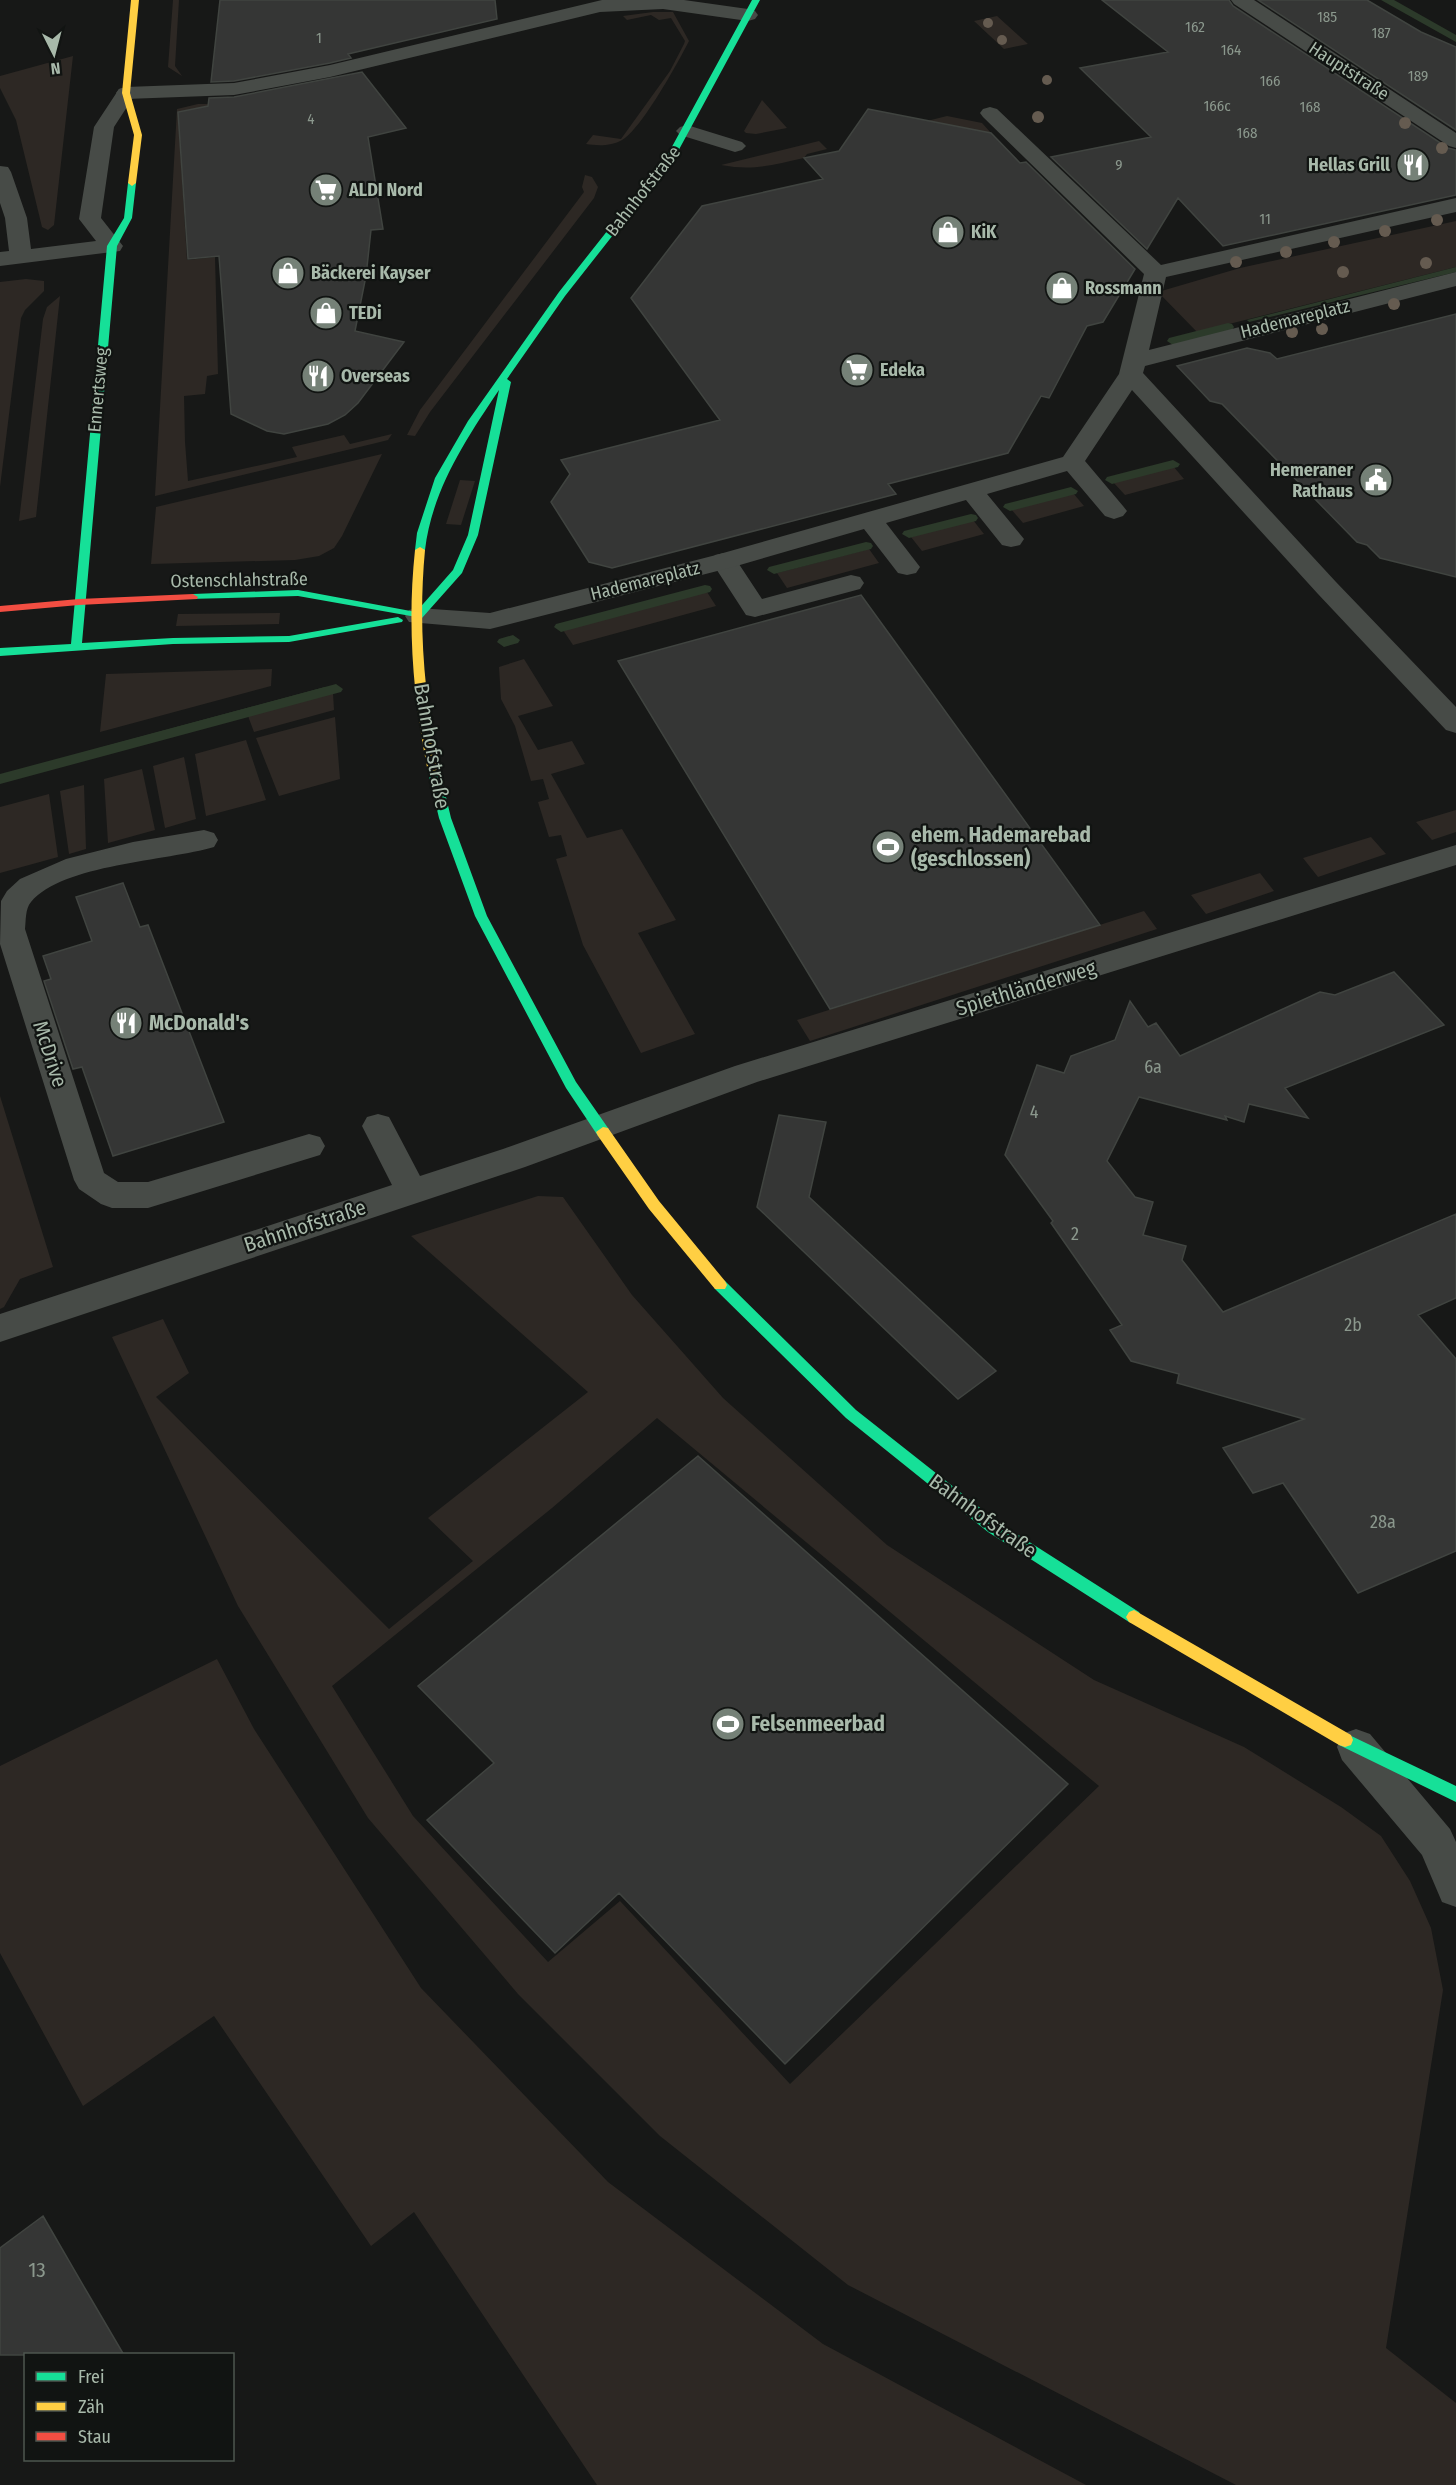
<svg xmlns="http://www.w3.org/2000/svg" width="1456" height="2485" font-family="'Fira Sans Condensed',sans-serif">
  <rect width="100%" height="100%" fill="#171817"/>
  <path fill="#2d2824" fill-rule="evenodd" d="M173,0h6l-4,66 7,10 -14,-9z
    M653,12h20l16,29c-10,20 -48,89 -67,99 -10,6 -24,6 -36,4l7,-9 28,4 49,-68 14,-27 1,-3 -14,-23 -12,2 -8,-5 -24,5 -4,-4z
    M997,16l31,28 -24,5 -30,-28z
    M73,56l-19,169 -6,5 -6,-3 -26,-107 -16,-32v-12z
    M762,100l25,28 -31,6 -10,-1 -2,-2z
    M198,104h19l-39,8 9,148 28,-3 3,117 -11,2 -2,18 -21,2 1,46 3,39 109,-24 -5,-10 52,-12 6,9 42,-10 -4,6 -16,4 -217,52 22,-387z
    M947,116l35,7 9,10 -64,-12z
    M819,141l8,8 -20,5 -3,4c-31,7 -51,13 -83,7z
    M585,175l7,2 6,10 -4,11 -164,214 -15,24 -8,-1 13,-25 164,-218 -2,-5z
    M1456,221v46l-259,65 -39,-40 82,-24z
    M26,279l18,2v10l-19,19 -4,8 -21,169v-205z
    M60,296l-24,221 -17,4 24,-202 4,-12z
    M382,454l-40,82 -8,12 -15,8 -24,4 -144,4 5,-57z
    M1173,466l11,13 -59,16 -12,-13z
    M460,480l15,1 -14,44 -15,-1z
    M1073,493l11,13 -61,17 -12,-14z
    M973,520l11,14 -62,17 -11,-14z
    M869,549l10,14 -92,25 -10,-15z
    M707,592l9,14 -143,39 -10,-15z
    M280,613l-1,11 -103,2 2,-12z
    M524,659l29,47 -35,10 20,34 34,-9 13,23 -34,10 36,64 35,-9 54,91 -38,13 57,101 -54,19 -58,-108 -27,-86 11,-3 -6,-21 -12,2 -11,-35 11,-3 -6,-20 -12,2 -16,-55 -14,-27 -2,-32z
    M272,669l-1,17 -171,46 6,-58z
    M333,693l1,17 -80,22 -6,-16z
    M335,717l5,62 -61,17 -23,-58z
    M246,740l20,60 -60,16 -11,-62z
    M184,757l12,62 -31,9 -12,-62z
    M142,769l13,61 -47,13 -4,-64z
    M84,785l2,64 -17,5 -9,-63z
    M49,794l9,63 -58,16v-66z
    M1456,810v22l-24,8 -16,-18z
    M1371,837l15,17 -68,23 -15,-19z
    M1260,873l14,18 -68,23 -15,-19z
    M1144,911l13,18 -347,112 -13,-21z
    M0,1096l53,171 -33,12 -16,28 -4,2z
    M538,1196l25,1 69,98 91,103 164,147 207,135 150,67 97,60 40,29 29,45 21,47 12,62 -57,358 70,55v82h-220l-388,-200 -188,-149 -142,-142 -150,-176 -130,-212 -126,-269 51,-18 26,54 -33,24 233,232 84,-68 -45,-43 160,-126 -177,-156zM657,1418l442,368 -309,298 -170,-183 -72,61 -135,-146 -81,-130 220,-178z
    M217,1659l37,70 167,259 187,194 215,162 263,141h-489l-183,-273 -43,34 -157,-230 -131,90 -83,-153v-187z"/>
  <path fill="#2c3a2a" d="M1456,267v5l-207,50 -2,-2z
    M704,586l1,3 -144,38 -1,-3z
    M325,687v5l-226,61v-5z"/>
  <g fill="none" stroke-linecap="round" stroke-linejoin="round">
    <path fill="#2c3a2a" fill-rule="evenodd" d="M1381,0h13l62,35v7z
      M1228,323l4,1 2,3 -2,3 -59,15 -6,-4 2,-3z
      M1173,460l7,4 -2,3 -66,17 -7,-4 2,-3z
      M1071,487l7,4 -2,3 -66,17 -7,-4 2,-3z
      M971,514l5,1 2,3 -2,3 -67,17 -7,-4 2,-3z
      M866,542l5,1 2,3 -2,3 -97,25 -7,-4 2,-3z
      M705,585l5,1 2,3 -2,3 -149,40 -7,-5 2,-3z
      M513,635l7,5 -2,3 -14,4 -7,-5 2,-3z
      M336,684l7,5 -2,3 -341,92v-10z"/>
  </g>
  <path fill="#353635" stroke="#404440" stroke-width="1.5" d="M220,0h275l2,19 -149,35 3,4 -21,5 -96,18 -23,1z
    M1102,0h127l4,6 215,142 8,2v45l-233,51 -45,-48 -31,51 -96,-92 100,-20 -71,-69 88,-16z
    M1258,0h109l54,32 35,15v83z
    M362,72l44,56 -38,9 15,92 -12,1 -5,46 -11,55 49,11 -46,61 -13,12 -17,9 -44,10 -17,-3 -36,-17 -12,-158 -31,3 -10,-147 30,-6 1,-8 25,-1z
    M868,109l123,24 29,30 6,-1 109,107 -32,53 -16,4 -38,72 -8,-2 -33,57 -120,31 8,10 -284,74 -23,-6 -38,-60 19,-28 -9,-14 159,-40 -89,-122 71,-92 121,-27 -19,-21 35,-7z
    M1456,314v263l-76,-19 -13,-13 -10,-3 -135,-138 -12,-3 -33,-35 70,-18 23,5 7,6z
    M861,595l239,330 -270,84 -212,-348z
    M123,883l17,44 8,-2 76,197 -111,34 -31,-89 -9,2 -29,-88 7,-2 -8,-23 49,-15 -16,-44z
    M1394,972l50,53 -159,63 23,30 -59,-14 -5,18 -19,-6 2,4 -88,-23 -32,64 28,36 18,5 -10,33 43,11 -4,14 41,52 233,-98v84l-38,17 38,44v192l-98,42 -75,-110 -30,10 -30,-45 81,-29 -127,-36 2,-9 -48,-13 -21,-31 12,-5 -71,-102 2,-2 -48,-66 32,-90 27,8 7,-17 44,-16 15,-39 18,26 8,-4 24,33 140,-64 15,3z
    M779,1115l47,7 -17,75 187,174 -38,28 -201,-192z
    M698,1456l370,328 -283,280 -166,-171 -64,60 -128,-133 67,-57 -76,-77z
    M43,2216l44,76 37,63h-124v-107z"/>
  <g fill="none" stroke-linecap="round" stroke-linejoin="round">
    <path fill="#474b47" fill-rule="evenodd" d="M602,0h82l64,9 7,2 3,4 -3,4 -7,2 -85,-12 -63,3 -270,65 -96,18 -108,4 -7,-2 -3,-4 3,-4 7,-2 108,-4 96,-18z
      M724,553l9,2 29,44 89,-24 9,2 4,6 -4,6 -105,28 -9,-2 -35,-54 4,-6z
      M204,830l10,3 4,7 -4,7c-47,14 -151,17 -183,55 -6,7 -5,19 -6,27l79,244 14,9h30l161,-48 11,3 5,9 -5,9 -172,53h-36l-11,-4 -22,-15 -5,-9 -74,-236 1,-43 6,-10 13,-12 46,-20 67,-17z
      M1456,845v20l-699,217 -232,85 -525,175v-28l392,-129 -30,-59 5,-9 11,-3 11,3 31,59 83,-27 232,-83z
      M1356,1729l14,5 80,95 6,13v65l-14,-5 -20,-47 -80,-95 -5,-13 5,-13z"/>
    <path fill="#474b47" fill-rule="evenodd" d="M1231,0h23l202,133v15l-7,-2 -215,-142z
      M126,87l7,2 3,4 -22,34 -13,91 22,28 -3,5 -120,15v-14l9,-1 -4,-33 -5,-15v-37l8,1 3,5 16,46 4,31 65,-8 -17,-22 15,-92 25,-38z
      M990,107l7,2 164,156 295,-67v14l-290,65 -17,73 307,-78v14l-311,80 -2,7 193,209 120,125v26l-10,-3 -128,-136 -186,-204 -47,71 38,45 4,5 -4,5 -9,3 -9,-3 -38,-45 -80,23 37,45 -4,6 -9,2 -9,-2 -36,-45 -80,23 34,44 -4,6 -9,2 -9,-2 -34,-44 -131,38 -243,62 -81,-7 -4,-6 4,-6 9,-2 72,5 226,-58 347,-98 56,-83 25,-100 -161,-157 -3,-4 3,-4z
      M687,125l55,17 4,4 -4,4 -7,2 -55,-17 -4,-4 4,-4z"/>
    <path fill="#16e098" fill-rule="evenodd" d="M752,0h8l-84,155 -111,141 -58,83 4,3 -33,153 -16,38 -40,45 -124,-22 -109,3 -1,-2 5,-3 105,-4 118,22 37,-42 15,-35 31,-145c-33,49 -67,100 -74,160l-5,3 -5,-3 2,-17 18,-55 33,-57 91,-129 109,-138z
      M132,180l4,3 -4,35 -15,28 -35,397 91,-5 116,-2 109,-19 5,3 -1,2 -113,20 -116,2 -173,12v-8l71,-4 36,-398 17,-28 4,-35z
      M434,768l6,4 11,46 36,98 89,166 32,46 2,4 -2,4h-10l-32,-48 -91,-172 -36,-98 -11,-46z
      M720,1279l5,2 131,129 142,112 141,90 3,5 -3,5 -5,2 -5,-2 -141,-90 -142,-114 -131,-129 -2,-4 2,-4z
      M1345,1733l111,53v16l-117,-57 -2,-5 2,-5z"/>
    <path fill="#ffcf43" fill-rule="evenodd" d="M131,0h8l-9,93 12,42 -6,48 -4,3 -4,-3 6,-48 -12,-42z
      M420,547l5,3c-7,75 -1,148 15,222l-6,4 -6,-4c-15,-74 -21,-147 -13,-222z
      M603,1127l5,1 51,73 66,80 2,4 -2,4h-10l-66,-80 -51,-73 -2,-4z
      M1134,1610l217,125 2,5 -2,5 -6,2 -6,-2 -210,-123 -3,-5 3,-5z"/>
    <path fill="#f24e42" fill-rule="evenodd" d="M193,594l5,3 -1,2 -118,6 -79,7v-6l79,-7z"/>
  </g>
  <g fill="#655b50">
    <circle cx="988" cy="23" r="5"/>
    <circle cx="1002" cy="40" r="5"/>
    <circle cx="1047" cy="80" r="5"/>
    <circle cx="1038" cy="117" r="6"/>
    <circle cx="1405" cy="123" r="6"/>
    <circle cx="1442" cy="148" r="6"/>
    <circle cx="1437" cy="220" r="6"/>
    <circle cx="1385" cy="231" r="6"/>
    <circle cx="1334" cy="242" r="6"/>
    <circle cx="1286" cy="252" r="6"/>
    <circle cx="1236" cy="262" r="6"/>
    <circle cx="1426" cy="263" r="6"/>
    <circle cx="1343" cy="272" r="6"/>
    <circle cx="1394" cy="304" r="6"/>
    <circle cx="1322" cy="329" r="6"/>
    <circle cx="1292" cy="332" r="6"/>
  </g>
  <defs>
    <g id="restaurant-disc" transform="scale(1.725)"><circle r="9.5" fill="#758177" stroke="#111412"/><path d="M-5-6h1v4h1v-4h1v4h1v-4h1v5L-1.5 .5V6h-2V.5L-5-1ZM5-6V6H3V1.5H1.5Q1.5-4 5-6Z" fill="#fff"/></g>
    <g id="supermarket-disc" transform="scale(1.725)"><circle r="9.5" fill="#758177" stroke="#111412"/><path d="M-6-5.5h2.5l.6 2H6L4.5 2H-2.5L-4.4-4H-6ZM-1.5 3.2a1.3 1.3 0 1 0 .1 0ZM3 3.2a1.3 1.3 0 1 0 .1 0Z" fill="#fff"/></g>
    <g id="shop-disc" transform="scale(1.725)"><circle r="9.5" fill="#758177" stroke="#111412"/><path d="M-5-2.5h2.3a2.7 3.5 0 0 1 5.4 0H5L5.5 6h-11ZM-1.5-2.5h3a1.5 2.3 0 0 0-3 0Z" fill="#fff"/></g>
    <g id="civic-disc" transform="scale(1.725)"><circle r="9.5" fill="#758177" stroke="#111412"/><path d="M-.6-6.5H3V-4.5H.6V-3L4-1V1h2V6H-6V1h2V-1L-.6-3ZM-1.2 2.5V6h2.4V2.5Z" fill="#fff"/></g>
    <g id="stadium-disc" transform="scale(1.725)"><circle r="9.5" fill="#758177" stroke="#111412"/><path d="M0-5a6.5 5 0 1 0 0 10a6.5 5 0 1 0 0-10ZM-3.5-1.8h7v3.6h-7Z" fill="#fff"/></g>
  </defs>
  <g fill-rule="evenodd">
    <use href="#restaurant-disc" x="1413" y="165"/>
    <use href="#supermarket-disc" x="326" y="190"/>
    <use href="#shop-disc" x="948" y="232"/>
    <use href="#shop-disc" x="288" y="273"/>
    <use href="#shop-disc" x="1062" y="288"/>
    <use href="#shop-disc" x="326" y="313"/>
    <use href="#supermarket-disc" x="857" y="370"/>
    <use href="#restaurant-disc" x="318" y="376"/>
    <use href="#civic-disc" x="1376" y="480"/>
    <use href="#stadium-disc" x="888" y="847"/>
    <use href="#restaurant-disc" x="126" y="1023"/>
    <use href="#stadium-disc" x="728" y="1724"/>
  </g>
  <g text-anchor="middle" stroke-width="4.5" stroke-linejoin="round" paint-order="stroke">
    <g font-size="15" fill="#8b988d">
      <text x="1327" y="22">185</text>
      <text x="1195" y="32">162</text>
      <text x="1381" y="38">187</text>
      <text x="319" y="43">1</text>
      <text x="1231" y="55">164</text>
      <text x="1418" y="81">189</text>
      <text x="1270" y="86">166</text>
      <text x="1217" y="111">166c</text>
      <text x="1310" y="112">168</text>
      <text x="311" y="124">4</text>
      <text x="1247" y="138">168</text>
      <text x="1119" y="170">9</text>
      <text x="1265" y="224">11</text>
    </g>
    <g font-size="18" fill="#a8b9aa" stroke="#111412">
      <text transform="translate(1349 71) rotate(33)" y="6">Hauptstraße</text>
      <text transform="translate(643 191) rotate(-52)" y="6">Bahnhofstraße</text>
      <text transform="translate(1295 319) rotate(-14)" y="6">Hademareplatz</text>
      <text transform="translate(98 390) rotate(-85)" y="6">Ennertsweg</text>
      <text transform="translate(239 580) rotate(-1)" y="6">Ostenschlahstraße</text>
      <text transform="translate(645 581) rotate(-14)" y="6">Hademareplatz</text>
    </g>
    <g font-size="18" font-weight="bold" fill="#a8b9aa" stroke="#111412" text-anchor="start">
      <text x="1390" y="171" text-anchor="end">Hellas Grill</text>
      <text x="349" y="196">ALDI Nord</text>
      <text x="971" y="238">KiK</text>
      <text x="311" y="279">Bäckerei Kayser</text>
      <text x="1085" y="294">Rossmann</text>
      <text x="349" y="319">TEDi</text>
      <text x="880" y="376">Edeka</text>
      <text x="341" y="382">Overseas</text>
      <text x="1353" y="476" text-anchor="end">Hemeraner<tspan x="1353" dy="21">Rathaus</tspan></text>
    </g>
    <g font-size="18" fill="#8b988d">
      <text x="1153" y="1073">6a</text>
      <text x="1034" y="1118">4</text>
      <text x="1075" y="1240">2</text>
      <text x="1353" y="1331">2b</text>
      <text x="1383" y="1528">28a</text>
    </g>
    <g font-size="21" fill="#a8b9aa" stroke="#111412">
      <text transform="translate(432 746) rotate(80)" y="7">Bahnhofstraße</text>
      <text transform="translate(1026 988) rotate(-17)" y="7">Spiethländerweg</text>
      <text transform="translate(50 1054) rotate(72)" y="7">McDrive</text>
      <text transform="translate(305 1226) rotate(-18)" y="7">Bahnhofstraße</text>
      <text transform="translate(983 1516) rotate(36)" y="7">Bahnhofstraße</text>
    </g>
    <g font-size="21" font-weight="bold" fill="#a8b9aa" stroke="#111412" text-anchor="start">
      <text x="911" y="842">ehem. Hademarebad<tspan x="911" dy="24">(geschlossen)</tspan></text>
      <text x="149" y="1030">McDonald's</text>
      <text x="751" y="1731">Felsenmeerbad</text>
    </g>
    <g font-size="21" fill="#8b988d">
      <text x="37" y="2277">13</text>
    </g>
  </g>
  <rect x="24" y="2353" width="210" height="108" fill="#111412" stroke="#4d564f" stroke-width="1.5"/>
  <rect x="36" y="2372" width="30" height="9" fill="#16e098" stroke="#4d564f" stroke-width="1.5"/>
  <text x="78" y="2383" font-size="18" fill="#a8b9aa">Frei</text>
  <rect x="36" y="2402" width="30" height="9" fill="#ffcf43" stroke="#4d564f" stroke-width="1.5"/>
  <text x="78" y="2413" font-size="18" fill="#a8b9aa">Zäh</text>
  <rect x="36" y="2432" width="30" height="9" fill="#f24e42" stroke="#4d564f" stroke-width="1.5"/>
  <text x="78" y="2443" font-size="18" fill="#a8b9aa">Stau</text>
  <g transform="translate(54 54) rotate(174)" stroke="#111412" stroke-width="4.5" paint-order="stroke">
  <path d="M0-4.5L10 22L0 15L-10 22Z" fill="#a8b9aa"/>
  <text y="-9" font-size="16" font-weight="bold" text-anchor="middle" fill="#a8b9aa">N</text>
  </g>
</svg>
